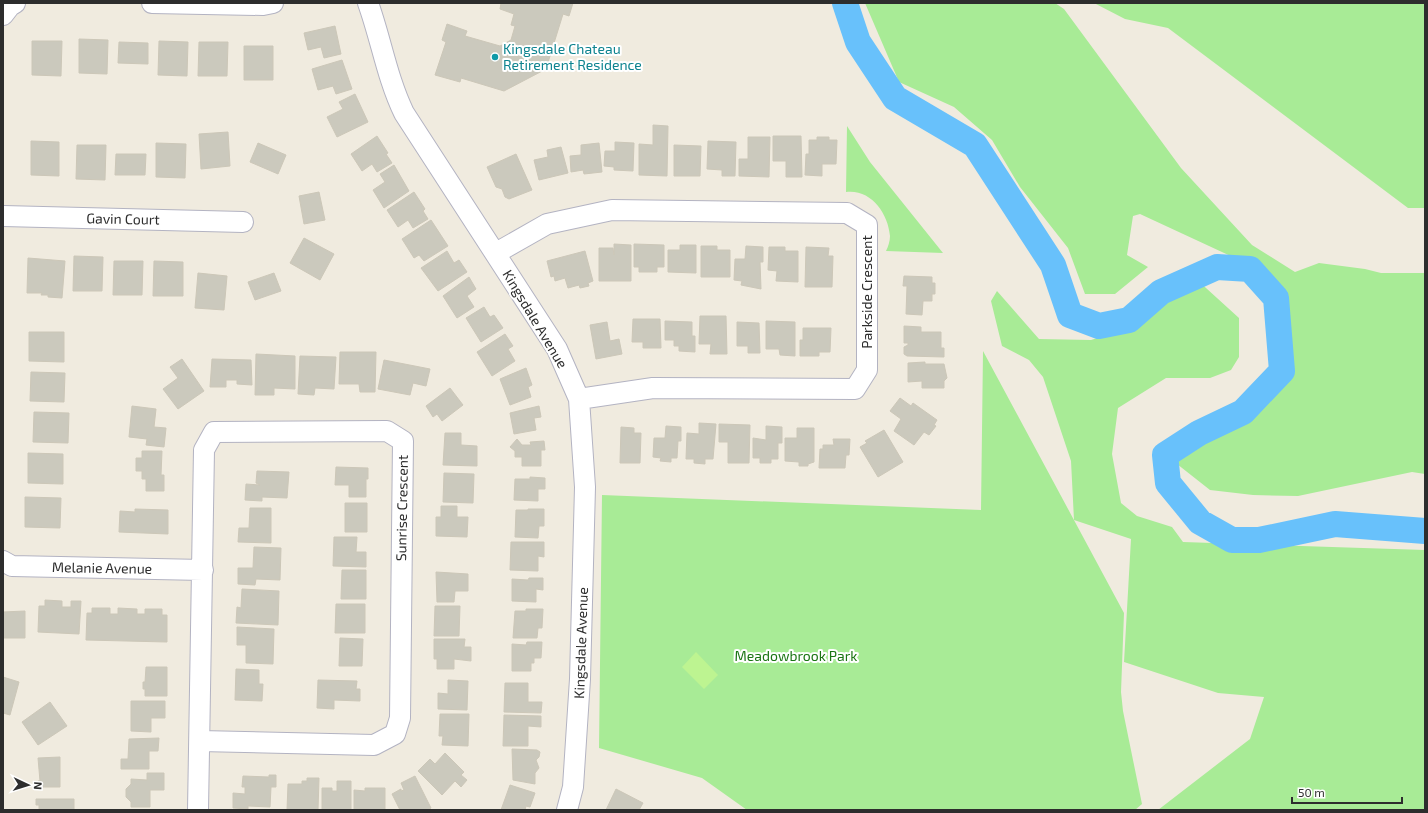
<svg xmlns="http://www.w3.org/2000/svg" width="1428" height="813" font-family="'Exo 2',sans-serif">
  <rect width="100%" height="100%" fill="#f0ebdf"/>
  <path fill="#a8eb96" d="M865,3h190l9,6 117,159 71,77 43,27 24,-9 46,6 16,4h44v201l-13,-2 -114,24 -45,-1 -43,-5 -33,-26 -6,-16 10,-14 84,-45 15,-17 5,-42 -19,-53 -16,-12 -110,-51 -7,2 -6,39 21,12 -33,27h-30l-17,-46 -48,-61 -28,-47 -38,-33 -55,-25z
    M1094,3h331v205h-17l-240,-180 -43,-9z
    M847,126l23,36 73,91 -57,-2c2,-4 4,-10 4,-15 -2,-23 -19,-47 -44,-44z
    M1195,278l44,40v39l-8,13 -21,8h-44l-48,30 -6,46 9,49 16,13 35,11 11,15 242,8v260h-267l92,-71 14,-42 -46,-4 -94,-31 7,-123 -57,-19 -3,-59 -28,-84 -14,-17 -27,-14 -11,-45 6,-10 42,48 52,1 29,-9 12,-21 34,-24z
    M983,351l141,262 -3,79 2,19 19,93 -7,6h-388l-45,-32 -103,-30 3,-253 379,15z"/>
  <path fill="#bdf491" d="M696,652l22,23 -14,14 -22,-22z"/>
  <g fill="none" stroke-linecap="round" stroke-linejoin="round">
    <path stroke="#68c1fb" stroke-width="26" d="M845,3l13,39 37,56 80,47 78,120 17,50 29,11 30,-6 32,-28 56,-25 33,2 26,29 6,73 -39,41 -44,21 -34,22 3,28 32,39 32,18h27l76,-16 90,7"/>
  </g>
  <path fill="#cbc9bd" stroke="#ccc7b8" d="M501,3h72l-4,13 -6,-2 -17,55 -42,22 -43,-13 -1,4 -25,-7 11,-33 -4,-2 5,-16 20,7 -2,5 35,10 11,-6 4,-14 -4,-1 3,-11 -14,-5z
    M335,26l6,28 -17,4 -3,-11 -13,3 -4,-17z
    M79,39l29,1 -1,34 -28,-1z
    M32,41h30l-1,35 -29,-1z
    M159,41l29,1 -1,34 -29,-1z
    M119,42l29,1v21l-30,-1z
    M199,42h29l-1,34h-29z
    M244,46h29v34h-29z
    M342,60l10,29 -16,5 -3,-8 -15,4 -6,-21z
    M355,94l13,28 -31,15 -10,-20 16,-8 -4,-7z
    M653,125l15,1 -1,50 -28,-1v-31l14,1z
    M228,132l2,34 -29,3 -2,-35z
    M377,136l11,17 -2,1 6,9 -15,9 -5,-8 -10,7 -11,-17z
    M773,136h28l1,41h-16v-16h-13z
    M748,137h22l-1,40 -30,-1v-17h9z
    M817,137h12v3h8l-1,24h-14v12l-17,-1 1,-21h3v-14h8z
    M31,141l28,1v34l-28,-1z
    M708,141l28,1 -1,34h-13v-6l-15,-1z
    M615,142l19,1 -1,28 -19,-1v-3l-10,-1 1,-15h10z
    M156,143l30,1 -1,34 -29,-1z
    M258,143l28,12 -8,19 -28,-12z
    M599,143l3,29 -18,2 -1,-4 -12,2 -1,-16 11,-1v-10z
    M77,145h29l-1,35 -29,-1z
    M674,145l27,1 -1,30h-26z
    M561,147l7,26 -29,7 -5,-20 14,-3 -1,-7z
    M116,154h30l-1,21h-30z
    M516,154l16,36 -23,9 -4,-2 -3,-8 -6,-2 -9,-20z
    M394,165l15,26 -25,17 -11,-18 12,-8 -5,-8z
    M319,192l6,28 -21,4 -5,-28z
    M414,192l11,17 -2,2 5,8 -15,9 -5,-8 -10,7 -11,-17z
    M431,220l17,26 -24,15 -5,-6 -5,3 -12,-19z
    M304,238l30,16 -14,26 -30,-17z
    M614,244l17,1v36h-32v-33h14l1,7z
    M634,244l30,1v22h-7v5h-18v-5h-5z
    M680,245h16v28l-28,-1v-22h12z
    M701,246h16v4h13v27h-29z
    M746,246l17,1v15h-3l1,27 -20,-4 1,-4 -8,-1 1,-21h10z
    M769,247h16v4h13v31l-22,-1 1,-10 -9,-1z
    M806,247l23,1 -1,8h5l-1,31h-27z
    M447,251l7,12 5,-3 8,12 -29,19 -17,-23z
    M585,251l8,30 -5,2 1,3 -9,2 -1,-3 -11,3 -3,-10 -10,3 -1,-5 -3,1 -4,-16z
    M74,256l29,1 -1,34h-29z
    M28,258l37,3 -3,37 -14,-1v-2h-7l1,-2h-15z
    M114,261h29l-1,34h-29z
    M154,261l29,1v34h-30z
    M198,273l29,3 -3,34 -29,-2z
    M274,273l7,18 -26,9 -7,-18z
    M904,276l28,1v6h3v11h-3v7h-9l-1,14 -16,-1 1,-28h-4z
    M469,277l7,12 -9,7 7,11 -17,11 -14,-22z
    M484,307l6,10 4,-2 9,13 -22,14 -15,-24z
    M700,316h26l1,38h-17l1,-10h-12z
    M633,319h27l1,29h-18v-6h-11z
    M665,321l27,1v14h3v16l-16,-1v-5h-5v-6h-9z
    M766,321l29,1v34l-15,-1 -1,-6h-13z
    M607,322l3,19 9,-2 3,15 -26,5 -6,-34z
    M737,322l22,1 1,30h-12v-7h-11z
    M904,326l17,1v5h20v16h3v9l-37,-1 -3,-2v-7l4,-2v-2h-4z
    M803,328h28l-1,24h-11v4h-19v-16h3z
    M29,332h35v30l-35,-1z
    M505,334l8,12 -5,3 7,12 -23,15 -15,-24z
    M340,352h36l-1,40h-15l-1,-8h-20z
    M256,354l39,2v33l-21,-1v7h-19z
    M300,356l36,1 -2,32 -19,-1 -1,7 -16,-1z
    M182,359l22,32 -26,18 -15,-20 15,-11 -8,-11z
    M212,359l39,1 1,25 -15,-1v-4h-11v7h-16z
    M384,360l46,9 -4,17 -13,-3 -3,12 -32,-6z
    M925,362v2h19l3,14 -3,3v7h-22v-7l-14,1v-19z
    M526,368l6,17 -4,2 3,10 -21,8 -10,-26z
    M31,372l34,1 -1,29 -34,-1z
    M450,388l13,17 -21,16 -5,-7 -4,3 -7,-11z
    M900,398l11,8 2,-3 24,17 -3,5 2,1 -7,9 -5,-3 -10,13 -20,-14 7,-12 -11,-8z
    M132,406l24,3 -2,18 12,1 -2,19 -18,-2 1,-6 -18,-2z
    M539,406l2,11 -7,1 2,12 -22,4 -4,-21z
    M34,412l35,1 -1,30 -35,-1z
    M699,423l17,1 -3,35h-8v5l-11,-1v-4h-8l1,-26 12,1z
    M719,424l31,1 -1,38h-21v-21h-9z
    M666,426l15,1v14h-3l-1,17h-6v4l-11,-1 1,-3 -8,-1 1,-19h11z
    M766,426l16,1v16h-4v16h-7v4h-11v-5h-7v-20l13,2z
    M621,427l13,1v5h7l-1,30h-20z
    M797,428h17v34l-6,2v2h-9v-4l-14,-1v-23h12z
    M884,430l19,32 -25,15 -18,-30 7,-4 -2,-2z
    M445,433h16v12l16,1v20l-34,-1z
    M517,439l5,6h9l-1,-3 14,-1 1,9h-4v16h-19v-9h-7v-6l-5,-4z
    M833,439h17l-1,16h-3l-1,13h-26l1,-19h3v-4h11z
    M142,451h20l-1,24h3v16h-18v-12h-4v-8h-6v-13h6z
    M28,453l35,1v30l-35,-1z
    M336,467l32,1v11h-2v18h-17v-12h-14z
    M257,471l32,1 -2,26 -25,-1v4l-17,-1 1,-16 14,1 -4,-2z
    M444,473l30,1 -1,29 -30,-1z
    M530,477l15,1v11h-7v12l-24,-1 1,-21h15z
    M25,497l36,1 -1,30 -35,-1z
    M345,503h22v29h-22z
    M441,506h16v11h11l-1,20 -31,-1v-19h5z
    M250,508h21v35l-33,-1 1,-14h10z
    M135,509l33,1v24l-49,-2 1,-21 15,1z
    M528,509h16v17h-5l-1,12 -23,-1 1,-27h12z
    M334,537h23l-1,15h10v15l-33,-1z
    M511,542h33v15l-6,-1v15l-28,-1z
    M254,547l27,1 -1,32 -24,-1 -1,6 -17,-1v-16h15z
    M342,570h24v29h-25z
    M436,572l32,2v17h-13l-1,11h-17z
    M529,578h14v12l-7,-1v13l-24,-1v-22l16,1z
    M242,589l37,2 -1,34 -42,-2 1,-16 4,1z
    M45,600l17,1v6h9v-6h10l-2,33 -41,-2 1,-26h6z
    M336,604h29v29h-30z
    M435,606h25l-1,30h-25z
    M92,608h18v6h8v-6l19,1v5h8v-5h17v6h5v27l-81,-2 1,-27h5z
    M526,609h17l-1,19h-4l-1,10h-24l2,-27h11z
    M25,611v27h-22v-26z
    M237,627l37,2 -1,35 -27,-1v-18h-9z
    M340,638l23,1 -1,27h-23z
    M434,639h31l-1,8h7v14l-17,-2v10h-17v-10h-3z
    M527,642h15l-1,16h-7v5h-3v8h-19v-27l14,1z
    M146,667h21v29h-22v-7h-2v-7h2z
    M236,669l23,1v14h4l-1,17 -27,-1z
    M3,677l16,5 -9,33 -7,-2z
    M318,680l39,1 -1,8h4v12l-26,-1v9l-17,-1z
    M448,680l20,1 -1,29 -29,-1v-16l10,1z
    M505,683h23v19h14l-1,11 -37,-1z
    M131,701h34v17h-14v14l-20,-1z
    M50,702l17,24 -29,19 -16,-23z
    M440,714h29l-1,32 -26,-1 1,-9h-4z
    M504,715l37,1v11l-13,-1v20h-25z
    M159,738l-1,13h-9v18h-28v-10h7l1,-20z
    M512,749l25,1 3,2 -1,5 -3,3 3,8 -4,5v11l-22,-4z
    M445,753l19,19 -3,3 6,5 -6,7 -6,-6 -13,14 -24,-24 12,-12 5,5z
    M60,757v30h-22v-6h2l-2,-23z
    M147,773h17v17h-14v17h-19v-5l-5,-5v-8l5,-5v-5l16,1z
    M269,775h7v12h-5l-1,20 -22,-1v3l-15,-1v-15l12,1v-7h-3l1,-11 26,1z
    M415,776l16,32 -3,2h-28l-8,-16 9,-5v2l3,-1 -3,-7z
    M307,778h12l-1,32h-31l1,-26h14v-3h5z
    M337,781h14v29h-29v-22h10v3h5z
    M510,785l25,8 -5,14 -4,-1 -1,4h-24z
    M365,788h20v22l-31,-1v-19l11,1z
    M616,789l27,14 -4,7h-33z
    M36,799h38v11h-35v-5h-3z"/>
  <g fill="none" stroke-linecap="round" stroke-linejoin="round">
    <g stroke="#b3b3c2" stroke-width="22">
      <path id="minor" d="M152,3l111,2 10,-2
        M368,3c13,36 19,75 36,110l153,236 22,50 6,88 -5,192 -7,108 -6,23
        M3,15l7,-9 5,-3
        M3,216l240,6
        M496,253l51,-29 65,-14 235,3 20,12v145l-12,19 -202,-1 -74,11
        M3,561l9,5 191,4
        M198,810l6,-360 10,-18 173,-1 16,10 -3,277 -5,16 -21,11 -174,-4"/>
    </g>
    <use href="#minor" stroke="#fff" stroke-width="20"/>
  </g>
  <circle fill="#0f9aa8" stroke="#fff" stroke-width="1.5" cx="495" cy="57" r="4"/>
  <g text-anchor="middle" stroke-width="4" stroke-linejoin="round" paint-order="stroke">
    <g font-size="14" fill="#0d838f" stroke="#fff" text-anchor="start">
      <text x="503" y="54">Kingsdale Chateau<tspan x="503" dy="16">Retirement Residence</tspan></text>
    </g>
    <g font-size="14" fill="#2d2d2d" stroke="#fff">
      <text transform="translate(123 219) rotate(1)" y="5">Gavin Court</text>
      <text transform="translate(867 292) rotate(-90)" y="5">Parkside Crescent</text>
      <text transform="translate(535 319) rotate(59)" y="5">Kingsdale Avenue</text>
      <text transform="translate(402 508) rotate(-89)" y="5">Sunrise Crescent</text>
      <text transform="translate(102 568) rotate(1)" y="5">Melanie Avenue</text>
      <text transform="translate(581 643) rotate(-88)" y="5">Kingsdale Avenue</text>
    </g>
    <g font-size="14" fill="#1a7513" stroke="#fff">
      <text x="796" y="661">Meadowbrook Park</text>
    </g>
  </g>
  <rect width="1428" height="813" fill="none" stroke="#2d2d2d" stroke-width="8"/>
  <g transform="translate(28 785) rotate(94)" stroke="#ffffff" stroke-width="3" paint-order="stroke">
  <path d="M0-3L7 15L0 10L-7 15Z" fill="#2d2d2d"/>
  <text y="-6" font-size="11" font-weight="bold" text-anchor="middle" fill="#2d2d2d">N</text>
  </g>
  <path d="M1292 797v6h110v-6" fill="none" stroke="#2d2d2d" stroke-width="2"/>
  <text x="1298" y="797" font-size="12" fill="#2d2d2d" stroke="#ffffff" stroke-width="3" paint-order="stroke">50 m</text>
</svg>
